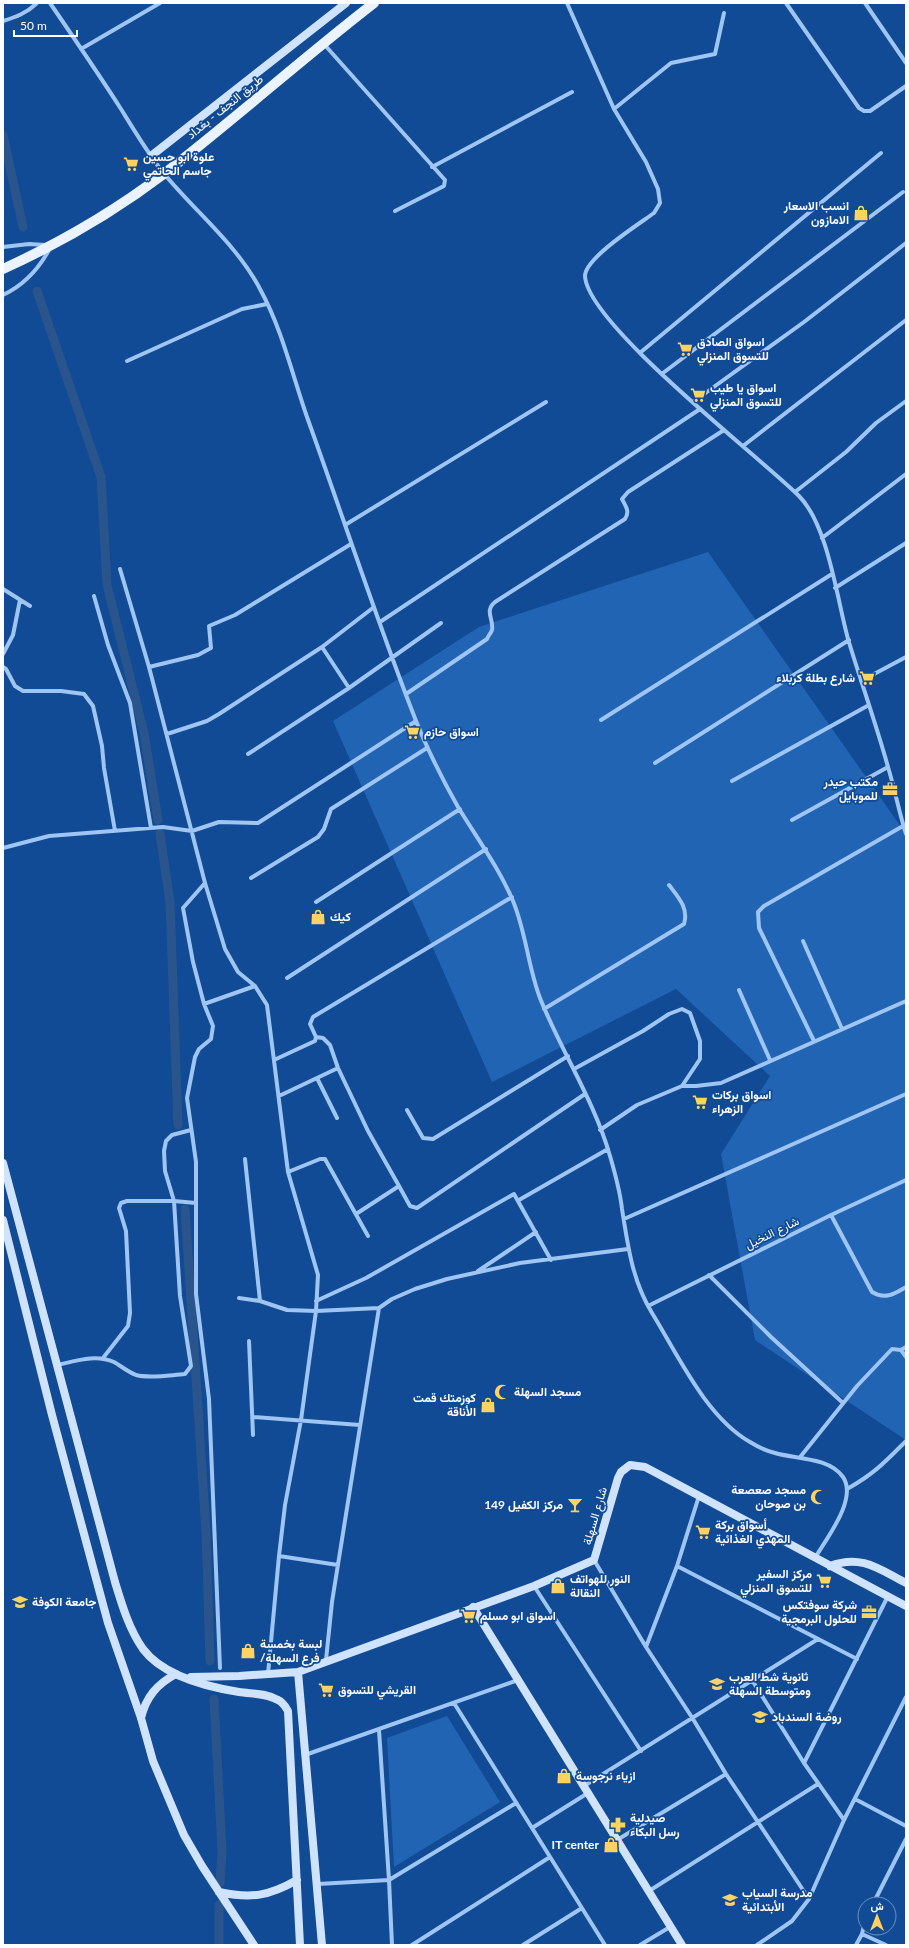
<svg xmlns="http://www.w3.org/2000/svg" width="909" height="1948" font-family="Lato,Vazirmatn,sans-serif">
  <rect width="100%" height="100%" fill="#114a95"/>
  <path fill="#2264b4" d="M708,552l198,282v606l-151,-100 -34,-186 49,-78 -94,-87 -184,93 -159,-361 146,-94z
    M447,1716l53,86 -106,65 -7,-129z"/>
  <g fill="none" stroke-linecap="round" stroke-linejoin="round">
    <path stroke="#2a558c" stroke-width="9" d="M3,135l20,92
      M37,291l64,186 6,108 37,148 14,87
      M160,834l10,68 8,223
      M185,1209l21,323 4,129
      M214,1699l8,152 -2,32
      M219,1905v40"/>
    <path stroke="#9fc5f3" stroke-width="4" d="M50,3c24,35 48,70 71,106 13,21 25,41 40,61 32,40 75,73 99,119 22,40 32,85 47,128 35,97 67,195 104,291 13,35 29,67 47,99 19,31 41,61 55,94 13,31 15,66 27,97 21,53 54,102 70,158 5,17 10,35 12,53 6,37 10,71 30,104 26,42 54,104 98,129 8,5 17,9 25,11 20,6 54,4 68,24 15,22 -17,62 -28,81
      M567,3l47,106 32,53 12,27 2,14 -6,10c-15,11 -69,45 -69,63 2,48 175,181 214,220 29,29 38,103 49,143 13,43 28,85 40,128 7,23 11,45 18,67
      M786,3l73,105 5,3h6l36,-25
      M865,3l41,60
      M3,21c13,-4 24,-8 34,-18
      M323,43l122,137 -1,6 -49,25
      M81,49l79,-46
      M614,109l57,-46 44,-9 9,-41
      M432,167l140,-75
      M3,247l26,-3 17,1
      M3,295c21,-10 36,-26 47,-47
      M641,352l240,-199
      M127,361l115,-52 25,-5
      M663,373l240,-181
      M693,402l111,-80 102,-79
      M743,446l163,-126
      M795,492l51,-40 30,-29 30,-22
      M345,525l201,-123
      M822,538l84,-64
      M120,569l29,98 56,216 20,66 13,23 17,14 12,19 21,167 30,103 -2,36 -15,109 -16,85 -6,51 -11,118
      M835,588l71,-45
      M3,589l27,17
      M94,596l14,49 22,58 21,125
      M380,622l320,-213
      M322,647l27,41
      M3,654l10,-19 7,-35
      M3,667l3,2 9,17 8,5h38l23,3 9,12 9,40 2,22 11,63
      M149,667l49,-12 13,-7 -2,-22 26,-11 116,-71
      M861,681l45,-24
      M406,694l81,-55c1,-3 4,-6 5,-9 2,-11 -8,-19 3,-28l130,-83c5,-8 1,-12 -3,-20l6,-7 96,-62
      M601,720l231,-146
      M167,734l40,-13 12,-7 103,-67 52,-40
      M248,754l101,-66 92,-65
      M655,763l194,-123
      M732,781l137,-76
      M792,820l96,-53
      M3,848l46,-12 114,-9 29,4 27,-9 39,1 158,-102
      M251,878l67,-41 6,-8 7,-20 96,-61
      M205,883l-22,25 10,54 11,42 9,22 -2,13 -12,10 -4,8 -8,41 9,64v132l13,105 11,269
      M316,902l144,-93
      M803,941l39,88
      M287,978l199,-129
      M739,990l31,70
      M204,1004l51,-18
      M544,1009l140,-85c5,-16 -6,-27 -15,-39
      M316,1037l7,1 7,7 8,23 30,63 31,55
      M814,1041l-55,-113 -1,-16 6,-6 139,-80
      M274,1060l41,-19 1,-4 -6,-13 3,-7 199,-120
      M574,1069l69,-38 26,-17 13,-5 8,4 10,28v18l-18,27
      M317,1078l20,40
      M279,1096l59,-28
      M407,1110l16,28 10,1 135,-83
      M600,1130l37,-25 45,-19h14l25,-3 185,-82
      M245,1159l15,142
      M288,1172l32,-13h5l43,77
      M519,1200l89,-51
      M356,1214l43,-28 11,20 7,2 168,-114
      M831,1215l41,77c13,8 22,2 34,-5
      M624,1219l282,-125
      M478,1271l58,-39
      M709,1275l62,62 72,66
      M239,1298l21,3 27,9 29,1 63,-3 13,-9 23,-10 32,-10 73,-16 108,-14
      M316,1301l50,-23 148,-84 37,66
      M648,1306l183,-91 75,-35
      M249,1341l4,94
      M901,1350l5,7
      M103,1358l25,-32 2,-13 -4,-82 -7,-23 2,-5 6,-2h47l22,2
      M57,1365c19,-4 38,-11 57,-3 7,4 14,10 22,13 14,4 34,0 49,-1l6,-8 -11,-70 -6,-95 -9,-30 -1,-20 2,-10 6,-6 19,-5
      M253,1417l107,8
      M801,1456l56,-70 35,-37 9,1 5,-3
      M847,1489c27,-15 38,-27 59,-48
      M279,1556l59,9
      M594,1560l52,87 47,72 33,55 83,125
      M677,1566l180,93
      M534,1586l107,165
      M646,1647l31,-81 22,-70
      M326,1660l6,-58 47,-294
      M752,1680l52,83 40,57
      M454,1703l151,242
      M379,1730l10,150 3,65
      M305,1755l213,-75
      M804,1763l84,-167
      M584,1786l234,-147
      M855,1799l51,27
      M532,1828l56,-35
      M617,1840l109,-66
      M318,1884l71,-4 127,-77
      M649,1891l169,-107
      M873,1904l33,-65
      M862,1934l24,11
      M412,1945l138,-88
      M523,1945l59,-37
      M640,1945l30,-18
      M757,1945l35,-24 17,-22 35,-79 62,-123
      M856,1945l6,-11 3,-13"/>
    <path stroke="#cfe3fd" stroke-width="8" d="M151,156l195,-153
      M3,1163l112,419c7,23 14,47 28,67 20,27 65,38 96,43 13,2 27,1 39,8 5,2 7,6 10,11l12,234
      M3,1220l49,195 56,208 33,95 12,43 31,74 18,31 52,79
      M830,1566c31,-12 49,3 76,17
      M473,1607l209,338
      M298,1672l236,-86 60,-26 24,-82 3,-6 9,-7 15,2 261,139
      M191,1677l48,-1 59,-4 24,273
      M141,1718c5,-21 16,-34 35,-44
      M219,1892c32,7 50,4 78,-12"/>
    <path stroke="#ebf3ff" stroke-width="10" d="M3,269c57,-26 112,-58 162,-96 71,-55 138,-115 209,-170"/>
  </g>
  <defs>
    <g id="supermarket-bare" transform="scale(1.2)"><path d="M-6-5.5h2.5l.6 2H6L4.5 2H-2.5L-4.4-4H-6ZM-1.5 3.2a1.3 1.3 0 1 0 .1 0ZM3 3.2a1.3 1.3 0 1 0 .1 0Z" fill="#ffd261" stroke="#114a95" stroke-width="2.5" paint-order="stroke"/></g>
    <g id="shop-bare" transform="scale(1.2)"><path d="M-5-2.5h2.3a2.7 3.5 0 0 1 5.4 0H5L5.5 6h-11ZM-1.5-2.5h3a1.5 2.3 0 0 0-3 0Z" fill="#ffd261" stroke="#114a95" stroke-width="2.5" paint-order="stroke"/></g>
    <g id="office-bare" transform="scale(1.2)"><path d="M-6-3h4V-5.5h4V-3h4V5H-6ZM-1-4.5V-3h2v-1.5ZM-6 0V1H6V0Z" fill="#ffd261" stroke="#114a95" stroke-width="2.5" paint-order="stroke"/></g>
    <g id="mosque-bare" transform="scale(1.2)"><path d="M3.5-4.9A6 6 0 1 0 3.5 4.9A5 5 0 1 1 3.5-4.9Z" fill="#ffd261" stroke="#114a95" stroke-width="2.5" paint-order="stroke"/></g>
    <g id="bar-bare" transform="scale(1.2)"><path d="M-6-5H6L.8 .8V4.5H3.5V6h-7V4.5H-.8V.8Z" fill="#ffd261" stroke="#114a95" stroke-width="2.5" paint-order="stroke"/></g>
    <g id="university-bare" transform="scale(1.2)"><path d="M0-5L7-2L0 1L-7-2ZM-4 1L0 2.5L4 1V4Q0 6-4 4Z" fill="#ffd261" stroke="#114a95" stroke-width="2.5" paint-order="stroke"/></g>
    <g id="school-bare" transform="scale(1.2)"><path d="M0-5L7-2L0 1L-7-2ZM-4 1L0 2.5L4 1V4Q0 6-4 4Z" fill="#ffd261" stroke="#114a95" stroke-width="2.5" paint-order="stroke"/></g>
    <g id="pharmacy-bare" transform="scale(1.2)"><path d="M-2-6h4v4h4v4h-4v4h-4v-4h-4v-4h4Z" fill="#ffd261" stroke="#114a95" stroke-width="2.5" paint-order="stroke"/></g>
  </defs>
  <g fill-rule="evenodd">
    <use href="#supermarket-bare" x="131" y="164"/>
    <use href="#shop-bare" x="861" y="213"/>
    <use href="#supermarket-bare" x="685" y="349"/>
    <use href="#supermarket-bare" x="698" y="395"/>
    <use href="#supermarket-bare" x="867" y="678"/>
    <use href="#supermarket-bare" x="412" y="732"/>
    <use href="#office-bare" x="890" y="789"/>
    <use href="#shop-bare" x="318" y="917"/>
    <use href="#supermarket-bare" x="700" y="1102"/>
    <use href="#mosque-bare" x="502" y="1392"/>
    <use href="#shop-bare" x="488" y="1405"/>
    <use href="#mosque-bare" x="818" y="1497"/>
    <use href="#bar-bare" x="575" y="1505"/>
    <use href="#supermarket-bare" x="703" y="1532"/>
    <use href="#supermarket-bare" x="824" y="1581"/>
    <use href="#shop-bare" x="558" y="1586"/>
    <use href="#university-bare" x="20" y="1602"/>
    <use href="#office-bare" x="869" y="1612"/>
    <use href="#supermarket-bare" x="468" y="1616"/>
    <use href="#shop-bare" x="248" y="1651"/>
    <use href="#school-bare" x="717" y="1684"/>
    <use href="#supermarket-bare" x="326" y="1690"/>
    <use href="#school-bare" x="760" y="1717"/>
    <use href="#shop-bare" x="564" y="1776"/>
    <use href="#pharmacy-bare" x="618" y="1825"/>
    <use href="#shop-bare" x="611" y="1845"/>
    <use href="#school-bare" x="730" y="1900"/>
  </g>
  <g text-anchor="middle" stroke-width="3.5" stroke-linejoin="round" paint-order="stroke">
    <g font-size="12" fill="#fff" stroke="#114a95">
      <text transform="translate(225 107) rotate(-39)" y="4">طريق النجف - بغداد</text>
      <text transform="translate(772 1233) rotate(-26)" y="4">شارع النخيل</text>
      <text transform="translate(595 1516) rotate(-74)" y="4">شارع السهلة</text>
    </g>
    <g font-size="12" font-weight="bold" fill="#fff" stroke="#114a95" text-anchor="start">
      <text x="143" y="161">علوة ابو حسين<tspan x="143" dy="14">جاسم الحاتمي</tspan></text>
      <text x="849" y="210" text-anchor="end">انسب الاسعار<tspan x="849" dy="14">الامازون</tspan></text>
      <text x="697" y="346">اسواق الصادق<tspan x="697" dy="14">للتسوق المنزلي</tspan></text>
      <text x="710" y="392">اسواق يا طيب<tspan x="710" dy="14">للتسوق المنزلي</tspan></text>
      <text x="855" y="682" text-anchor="end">شارع بطلة كربلاء</text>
      <text x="424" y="736">اسواق حازم</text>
      <text x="878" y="786" text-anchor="end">مكتب حيدر<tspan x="878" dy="14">للموبايل</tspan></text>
      <text x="330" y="921">كيك</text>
      <text x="712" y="1099">اسواق بركات<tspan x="712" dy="14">الزهراء</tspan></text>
      <text x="514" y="1396">مسجد السهلة</text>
      <text x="476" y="1402" text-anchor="end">كوزمتك قمت<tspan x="476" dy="14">الأناقة</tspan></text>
      <text x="806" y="1494" text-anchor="end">مسجد صعصعة<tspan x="806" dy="14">بن صوحان</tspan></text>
      <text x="563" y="1509" text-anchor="end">مركز الكفيل 149</text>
      <text x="715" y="1529">أسواق بركة<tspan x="715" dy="14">المهدي الغذائية</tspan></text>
      <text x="812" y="1578" text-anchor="end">مركز السفير<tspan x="812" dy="14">للتسوق المنزلي</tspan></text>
      <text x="570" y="1583">النور للهواتف<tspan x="570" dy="14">النقالة</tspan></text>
      <text x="32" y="1606">جامعة الكوفة</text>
      <text x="857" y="1609" text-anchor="end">شركة سوفتكس<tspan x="857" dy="14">للحلول البرمجية</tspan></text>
      <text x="480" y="1620">اسواق ابو مسلم</text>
      <text x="260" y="1648">لبسة بخمسة<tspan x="260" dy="14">/فرع السهلة</tspan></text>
      <text x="729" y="1681">ثانوية شط العرب<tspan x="729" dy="14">ومتوسطة السهلة</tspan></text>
      <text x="338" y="1694">القريشي للتسوق</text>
      <text x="772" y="1721">روضة السندباد</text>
      <text x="576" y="1780">ازياء نرجوسة</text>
      <text x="630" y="1822">صيدلية<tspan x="630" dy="14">رسل البكاء</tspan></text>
      <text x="599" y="1849" text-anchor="end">IT center</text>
      <text x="742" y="1897">مدرسة السياب<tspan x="742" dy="14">الأبتدائية</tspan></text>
    </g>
  </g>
  <rect width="909" height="1948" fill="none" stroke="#ffffff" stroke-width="8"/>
  <g transform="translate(877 1916)"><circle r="19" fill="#114a95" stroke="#7092bf"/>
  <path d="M0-3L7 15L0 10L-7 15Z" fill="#ffd261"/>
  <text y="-6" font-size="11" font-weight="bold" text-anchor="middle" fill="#ffffff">ش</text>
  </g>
  <path d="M14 30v6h63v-6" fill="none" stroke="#ffffff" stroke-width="2"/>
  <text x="20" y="30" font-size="12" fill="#ffffff" stroke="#114a95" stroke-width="3" paint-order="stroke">50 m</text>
</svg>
